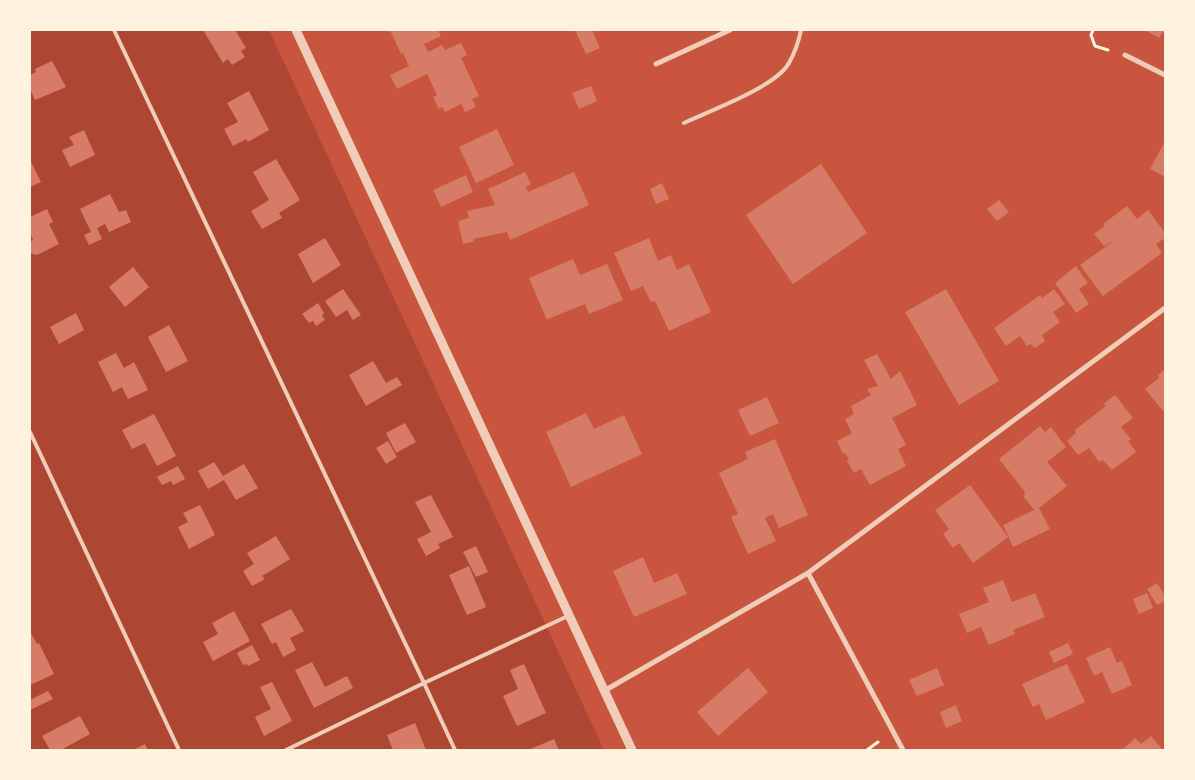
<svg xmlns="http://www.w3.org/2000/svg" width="1195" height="780" font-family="Bitter,serif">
  <rect width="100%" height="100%" fill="#c8553d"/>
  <path fill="#ae4732" d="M30,30h239l335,720h-574z"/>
  <path fill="#d67c66" d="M203,30h32l11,18 -5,3 4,6 -13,8 -4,-6 -5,4z
    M390,30h48l3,6 -17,8 4,8 14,-7 3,5 16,-7 6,12 -6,3 18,38 -7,3 4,8 -11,5 -4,-8 -16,8 -3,-5 -3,2 -6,-12 4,-2 -10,-21 -30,15 -7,-14 19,-9 -6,-13 -2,1z
    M575,30h17l8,18 -14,6z
    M1145,30h19l-5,8z
    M52,61l14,26 -31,13 -5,-11v-14l6,-3 -1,-3z
    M591,86l6,15 -18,8 -7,-16z
    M249,91l20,39 -21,12 -2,-3 -13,7 -9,-17 14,-7 -11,-19z
    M497,129l17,36 -38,18 -17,-36z
    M84,130l11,25 -25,12 -8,-17 12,-5 -5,-8z
    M1165,141v36l-15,-8z
    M276,159l24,41 -21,13 3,5 -20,11 -11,-18 18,-11 -16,-28z
    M30,160l11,22 -11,5z
    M821,164l46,69 -74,51 -47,-69z
    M525,172l6,12 -5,3 2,5 46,-20 15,33 -79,35 -3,-8 -34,7 1,2 -11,3 -5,-23 11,-3 -2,-7 28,-6 -7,-16z
    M466,175l7,17 -32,15 -8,-17z
    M662,183l7,16 -13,5 -6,-15z
    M110,194l9,18 7,-2 5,12 -22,10 -4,-8 -8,4 5,11 -13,6 -5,-10 7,-3 -11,-23z
    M999,200l10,12 -12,9 -10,-12z
    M1127,206l10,13 11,-9 17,23v5l-9,6 6,9 -59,43 -23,-31 35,-25 -11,6 -10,-12 11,-8 -2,-2z
    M47,209l6,13 -4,2 10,20 -22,11 -7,-2v-11l3,-2 -3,-7v-16z
    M325,238l16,27 -28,18 -15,-29z
    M649,238l9,23 13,-6 6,15 12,-6 22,48 -42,19 -14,-30 -4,1 -8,-16 -12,5 -17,-38z
    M573,259l7,16 27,-11 16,36 -34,14 -4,-10 -37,15 -2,-1 -17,-40z
    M1076,266l12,17 -9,6 10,15 -13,9 -21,-30z
    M133,267l16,20 -24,20 -16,-20z
    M343,289l18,26 -8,5 -6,-10 -11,7 -11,-16z
    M946,289l53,92 -40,24 -54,-93z
    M1054,289l11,15 -12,8 7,10 -18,13 3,6 -10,7 -5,-4 -3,2 -7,-10 -14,10 -12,-18 46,-33 2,3z
    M318,303l6,10 -2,2 3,5 -9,6 -3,-5 -4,2 -7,-9z
    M76,313l8,17 -25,14 -9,-17z
    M169,325l19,36 -22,11 -18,-35z
    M116,353l8,15 10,-6 14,28 -20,9 -6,-12 -9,5 -15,-30z
    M877,354l14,25 9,-8 17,34 -25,13 14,27 -8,4 8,17 -36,19 -9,-16 -7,4 -7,-12 2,-1 -4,-7 -2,1 -6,-13 15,-8 -7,-14 9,-5 -3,-8 20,-11 -4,-6 11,-3 -14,-26z
    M373,361l13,22 11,-6 5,8 -36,21 -17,-31z
    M1165,369v40l-2,2 -18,-22 14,-11 -1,-3z
    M1115,395l18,23 -12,9 10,12 -3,2 8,11 -24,18 -9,-10 -4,2 -10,-14 -11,7 -11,-14 9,-8 -1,-3 31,-24 -3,-2z
    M767,397l12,26 -29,13 -12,-26z
    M586,413l8,16 30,-14 18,39 -71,33 -25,-55z
    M154,414l22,42 -19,10 -12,-23 -13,6 -10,-19z
    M405,423l11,19 -20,11 -10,-20z
    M1040,426l5,6 6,-5 15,20 -19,15 20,24 -28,22 11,21 -37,18 -10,-22 31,-15 -10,-13 1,-5 -26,-33z
    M775,439l33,76 -29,13 -6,-14 -8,4 11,23 -28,13 -17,-37 7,-3 -19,-41 29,-14 -3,-7z
    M388,441l9,16 -11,7 -10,-16z
    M214,462l9,14 21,-12 14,24 -22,12 -12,-20 -16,9 -10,-18z
    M178,466l7,13 -12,6 -2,-4 -9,4 -5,-8z
    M970,485l38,52 -35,26 -14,-20 -6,5 -10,-14 6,-5 -14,-19z
    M431,495l22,42 -15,7 2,4 -14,8 -9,-17 14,-7 -16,-30z
    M200,505l15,30 -26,14 -11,-22 10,-5 -5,-9z
    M276,536l14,23 -28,17 3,3 -13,7 -9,-15 11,-7 -7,-11z
    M476,546l12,26 -12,5 -13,-25z
    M643,557l11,26 23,-10 10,21 -53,23 -21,-46z
    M469,566l17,41 -19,8 -18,-40z
    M1003,580l9,22 23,-9 10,24 -32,13 2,4 -26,11 -8,-18 -14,6 -8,-19 30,-12 -6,-14z
    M1157,583l8,13v5l-8,4 -10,-16z
    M1147,593l6,15 -14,6 -6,-15z
    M291,609l13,22 -14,7 6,12 -13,7 -7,-15 -4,2 -11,-20z
    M234,611l16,30 -37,20 -10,-19 15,-8 -6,-11z
    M31,633l6,11 2,-1 15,31 -24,11v-51z
    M1068,643l5,11 -19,9 -5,-11z
    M252,645l8,15 -12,6 -1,-2 -4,1 -6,-12z
    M1110,647l7,16 5,-2 10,24 -20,9 -10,-22 -8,4 -8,-18z
    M312,662l13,25 22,-11 6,12 -39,20 -19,-38z
    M524,664l22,49 -29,13 -14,-30 15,-7 -8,-19z
    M1067,664l18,38 -39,18 -7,-16 -6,3 -11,-23z
    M748,668l20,24 -50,44 -21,-24z
    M937,668l7,17 -27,11 -8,-16z
    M272,682l20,39 -28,15 -9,-19 16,-8 -11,-22z
    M48,691l5,8 -23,11v-10z
    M956,705l6,16 -16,7 -6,-16z
    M80,716l10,18 -29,16h-11l-8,-14z
    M415,723l11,27h-33l-6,-15z
    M1151,736l12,14 -40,-1 12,-11 6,6z
    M554,739l5,11h-31z
    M145,744l3,6h-15z"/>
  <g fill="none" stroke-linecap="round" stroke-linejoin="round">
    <path stroke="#fff3e0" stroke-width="3" d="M1093,30l-2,5 4,11 13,4
      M867,750l11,-8"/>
    <path stroke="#f1ccb7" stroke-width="4" d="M114,30l310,653 -138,67
      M684,123c25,-12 92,-36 105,-60 5,-9 10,-23 12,-33
      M30,432l149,318
      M455,750l-31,-67 144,-67"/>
    <path stroke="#f1ccb7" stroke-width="5" d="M1125,55l40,20
      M656,64l74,-34
      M808,573l95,177
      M604,691l204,-118 357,-265"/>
    <path stroke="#f1ccb7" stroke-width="9" d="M296,30l336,720"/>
  </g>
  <rect width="1195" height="780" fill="none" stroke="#fff3e0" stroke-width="62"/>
</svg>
